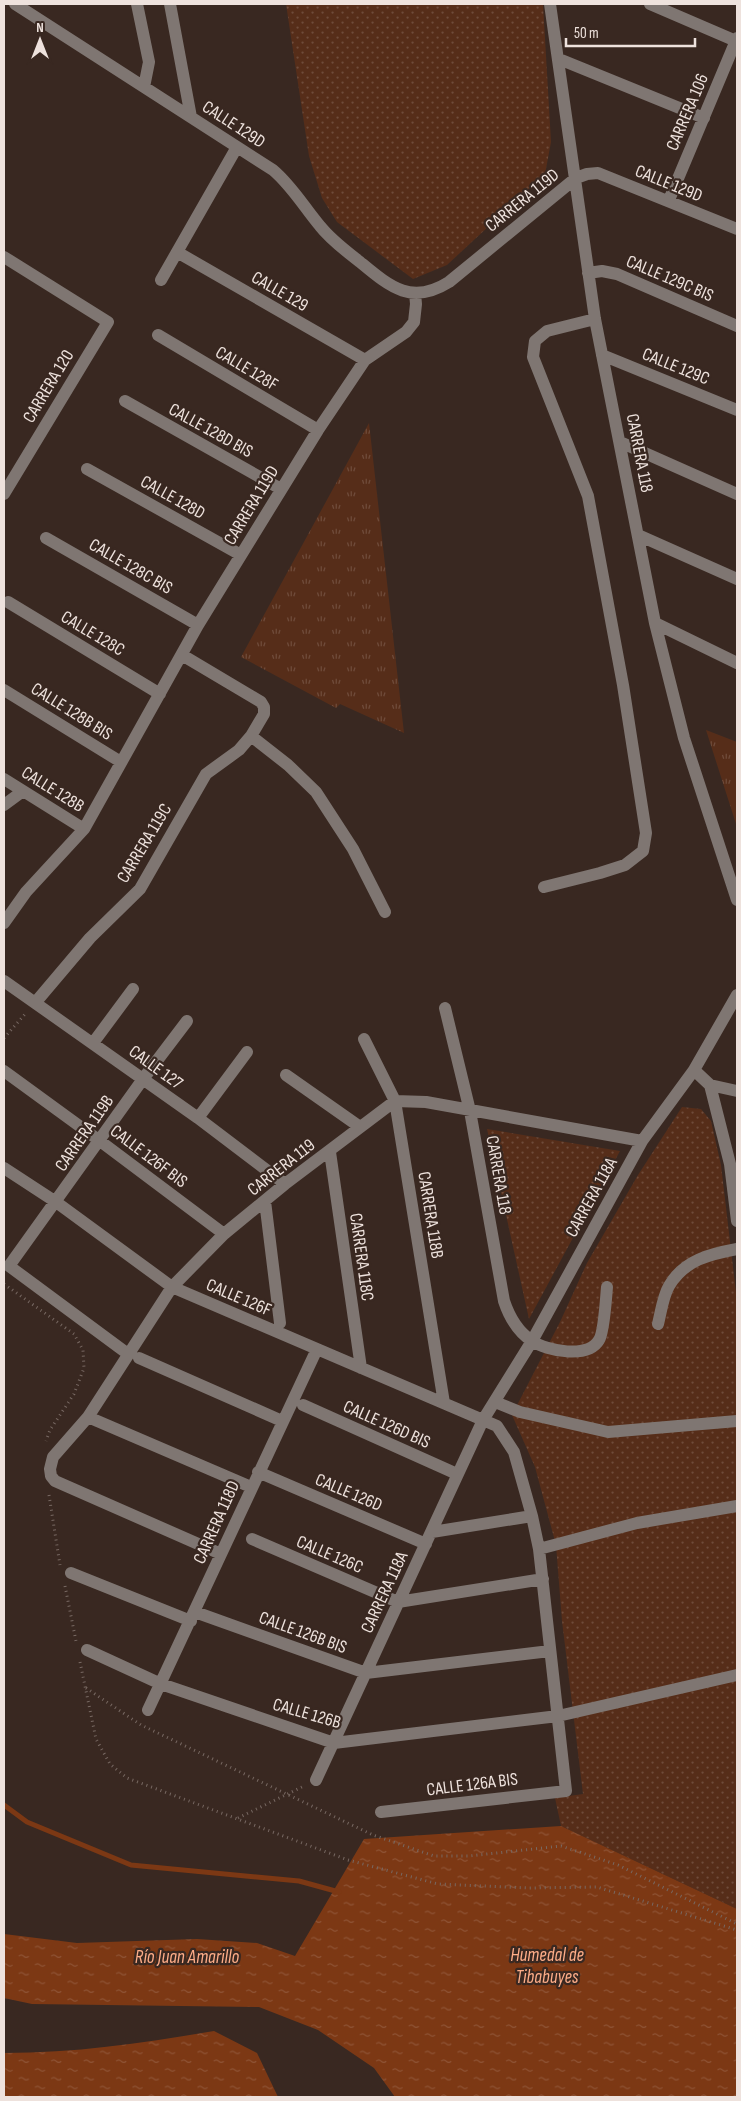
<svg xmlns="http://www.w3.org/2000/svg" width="741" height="2101" font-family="'Sofia Sans Condensed',sans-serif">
  <defs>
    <pattern id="grass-dots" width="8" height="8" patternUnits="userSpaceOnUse" patternTransform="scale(1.25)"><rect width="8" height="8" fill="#562d19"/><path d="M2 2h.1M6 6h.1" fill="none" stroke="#6f4b3a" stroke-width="1.8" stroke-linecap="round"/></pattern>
    <pattern id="park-tufts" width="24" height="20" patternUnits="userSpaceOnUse" patternTransform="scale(1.25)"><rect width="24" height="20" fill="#562d19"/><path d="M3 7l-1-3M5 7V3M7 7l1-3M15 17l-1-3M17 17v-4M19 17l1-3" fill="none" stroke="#6f4b3a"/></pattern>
    <pattern id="water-ripples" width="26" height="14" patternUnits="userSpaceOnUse" patternTransform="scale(1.25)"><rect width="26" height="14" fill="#7c3814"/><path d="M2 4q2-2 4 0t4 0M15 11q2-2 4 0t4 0" fill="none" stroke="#8f5436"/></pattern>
  </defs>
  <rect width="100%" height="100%" fill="#392821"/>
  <path fill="url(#grass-dots)" d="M286,4h257l8,138 -6,32 -98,91 -34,14 -76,-57 -15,-24 -13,-42z
    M682,1107l19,2 10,12 10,44 16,136v608l-176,-83 -6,-28 28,-4 -21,-173 -6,-76 -21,-78 -23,-52 48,-93 27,-59 51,-88z
    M487,1129l133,22 -91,168z"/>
  <path fill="url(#park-tufts)" d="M369,423l35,310 -64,-29 -4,4 -95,-51z
    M706,730l31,12v85z"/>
  <path fill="url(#water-ripples)" d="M561,1826l176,83v188h-342l-21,-29 -56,-38 -59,-23 -227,-3 -28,-6v-64l73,9 120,-4 60,4 38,13 69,-117z
    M214,2031l43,22 21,44h-274v-44c73,0 138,-10 210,-22z"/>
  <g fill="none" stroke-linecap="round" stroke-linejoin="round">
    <path stroke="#7c3814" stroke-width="5" d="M4,1805l23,17 104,43 168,16 40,11"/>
    <path stroke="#786963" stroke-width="3" stroke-dasharray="1 4" stroke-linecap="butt" d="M4,1038l22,-25
      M4,1284l70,50 9,16 1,18 -10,26 -24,36 -4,11
      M49,1495l11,70
      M65,1586l11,55
      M80,1662l16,77 14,25 17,14 221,82 90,24 91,4 68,-1 140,43
      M86,1688l55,37 232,110 61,21h35l92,-10 57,19 119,59
      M238,1818l66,-32"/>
    <path stroke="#7f7672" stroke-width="12" d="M15,4l258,166c19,16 31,37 47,56 11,14 26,25 40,36 29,24 51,44 89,20l127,-104 11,-4 11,-1 139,56
      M137,4l12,58 -5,25
      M170,4l21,113
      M550,4l45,315 60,304 29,115 53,162
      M650,4l86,37
      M559,59l145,59
      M669,200l68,-162
      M177,252l188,108
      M4,257l104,65 -104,172
      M588,273l14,-2 15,3 120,52
      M161,280l76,-133
      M158,335l160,95
      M602,355l135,55
      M125,401l156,88
      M620,442l117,52
      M87,469l154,86
      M638,535l99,44
      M46,538l152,87
      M8,602l152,92
      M655,623l82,40
      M4,690l117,72
      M251,736l37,29 28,27 37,57 32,63
      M4,779l80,50
      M4,805l19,-14
      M544,887l56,-14 25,-8 18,-14 3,-18 -23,-148 -35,-189 -55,-139 2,-16 12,-10 48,-12
      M4,923l22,-31 58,-63 114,-204 120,-195 47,-70 41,-28 8,-10 2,-18 -1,-11
      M4,981l194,137 87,66
      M35,1003l55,-65 50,-49 66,-115 33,-24 12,-14 13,-22v-7l-3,-5 -79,-47
      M445,1008l25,103 34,190c5,15 14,31 28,40 15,10 56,18 67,-1 5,-7 7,-42 8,-53
      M364,1039l31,62 49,302
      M93,1043l40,-54
      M694,1070l16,15 20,79 7,57
      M4,1071l96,70 124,93
      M286,1075l74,52
      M710,1085l27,6
      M198,1118l49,-66
      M330,1152l31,216
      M4,1168l52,34 116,85 325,139 17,26 18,64 7,33 27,242 -185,21
      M265,1201l15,122
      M658,1324c3,-12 5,-28 11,-38 15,-26 41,-32 68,-37
      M128,1354l-119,-88 134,-187 44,-58
      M139,1358l143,63
      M495,1402l25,10 88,20 129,-11
      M303,1405l154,69
      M88,1417l163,70
      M258,1472l168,72
      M432,1532l100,-16
      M252,1539l146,63 145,-23
      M539,1549l98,-26 100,-17
      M221,1554l-166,-73 -4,-5 -1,-7 3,-12 35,-40 84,-130 52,-53 61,-50 110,-83 31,1 216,39
      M71,1573l120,48
      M195,1612l171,61 184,-22
      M87,1650l74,34 173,59 224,-27 179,-41
      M148,1710l169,-361
      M316,1780l167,-360 49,-79 110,-200 52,-71 43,-75"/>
  </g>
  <g text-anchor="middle" stroke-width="4.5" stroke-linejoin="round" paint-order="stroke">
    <g font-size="18" fill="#eee2dd" stroke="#392821">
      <text transform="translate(687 112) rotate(-67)" y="6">CARRERA 106</text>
      <text transform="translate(234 124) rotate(33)" y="6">CALLE 129D</text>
      <text transform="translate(669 183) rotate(22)" y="6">CALLE 129D</text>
      <text transform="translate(522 200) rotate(-39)" y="6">CARRERA 119D</text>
      <text transform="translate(670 278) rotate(23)" y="6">CALLE 129C BIS</text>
      <text transform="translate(280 291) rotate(30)" y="6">CALLE 129</text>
      <text transform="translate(676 366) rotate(22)" y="6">CALLE 129C</text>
      <text transform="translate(247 368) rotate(31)" y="6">CALLE 128F</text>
      <text transform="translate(48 386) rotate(-59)" y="6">CARRERA 120</text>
      <text transform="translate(211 430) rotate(29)" y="6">CALLE 128D BIS</text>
      <text transform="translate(640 453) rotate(79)" y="6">CARRERA 118</text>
      <text transform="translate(173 497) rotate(29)" y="6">CALLE 128D</text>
      <text transform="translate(251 505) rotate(-59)" y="6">CARRERA 119D</text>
      <text transform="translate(131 566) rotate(30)" y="6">CALLE 128C BIS</text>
      <text transform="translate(93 633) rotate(31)" y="6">CALLE 128C</text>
      <text transform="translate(72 711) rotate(32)" y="6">CALLE 128B BIS</text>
      <text transform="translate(53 789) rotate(32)" y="6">CALLE 128B</text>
      <text transform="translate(144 843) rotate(-59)" y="6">CARRERA 119C</text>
      <text transform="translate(156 1067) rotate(36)" y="6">CALLE 127</text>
      <text transform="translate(84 1133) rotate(-55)" y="6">CARRERA 119B</text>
      <text transform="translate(149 1156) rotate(37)" y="6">CALLE 126F BIS</text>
      <text transform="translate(281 1167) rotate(-38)" y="6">CARRERA 119</text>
      <text transform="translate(499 1175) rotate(80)" y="6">CARRERA 118</text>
      <text transform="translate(591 1197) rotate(-61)" y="6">CARRERA 118A</text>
      <text transform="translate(431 1215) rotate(81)" y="6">CARRERA 118B</text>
      <text transform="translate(362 1257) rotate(82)" y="6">CARRERA 118C</text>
      <text transform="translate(239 1297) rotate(23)" y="6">CALLE 126F</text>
      <text transform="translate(387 1424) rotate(24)" y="6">CALLE 126D BIS</text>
      <text transform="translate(349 1492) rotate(23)" y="6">CALLE 126D</text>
      <text transform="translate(216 1522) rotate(-66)" y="6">CARRERA 118D</text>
      <text transform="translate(330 1554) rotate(23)" y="6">CALLE 126C</text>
      <text transform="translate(384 1592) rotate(-65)" y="6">CARRERA 118A</text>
      <text transform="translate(303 1632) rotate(20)" y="6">CALLE 126B BIS</text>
      <text transform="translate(307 1713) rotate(16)" y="6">CALLE 126B</text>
      <text transform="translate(472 1784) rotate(-7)" y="6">CALLE 126A BIS</text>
    </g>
    <g font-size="19" font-style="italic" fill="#fead88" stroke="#392821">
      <text x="547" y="1961">Humedal de<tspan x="547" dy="22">Tibabuyes</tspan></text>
      <text x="187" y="1963">Río Juan Amarillo</text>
    </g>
  </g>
  <rect width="741" height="2101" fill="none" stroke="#eee2dd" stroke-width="10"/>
  <g transform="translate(40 40)" stroke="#392821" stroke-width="4" paint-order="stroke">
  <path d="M0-4L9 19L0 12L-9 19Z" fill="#eee2dd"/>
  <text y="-8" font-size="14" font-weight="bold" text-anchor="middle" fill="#eee2dd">N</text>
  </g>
  <path d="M566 38v8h129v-8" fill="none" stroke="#eee2dd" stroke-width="2.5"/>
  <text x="574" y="38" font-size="15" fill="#eee2dd" stroke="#392821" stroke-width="4" paint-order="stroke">50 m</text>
</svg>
